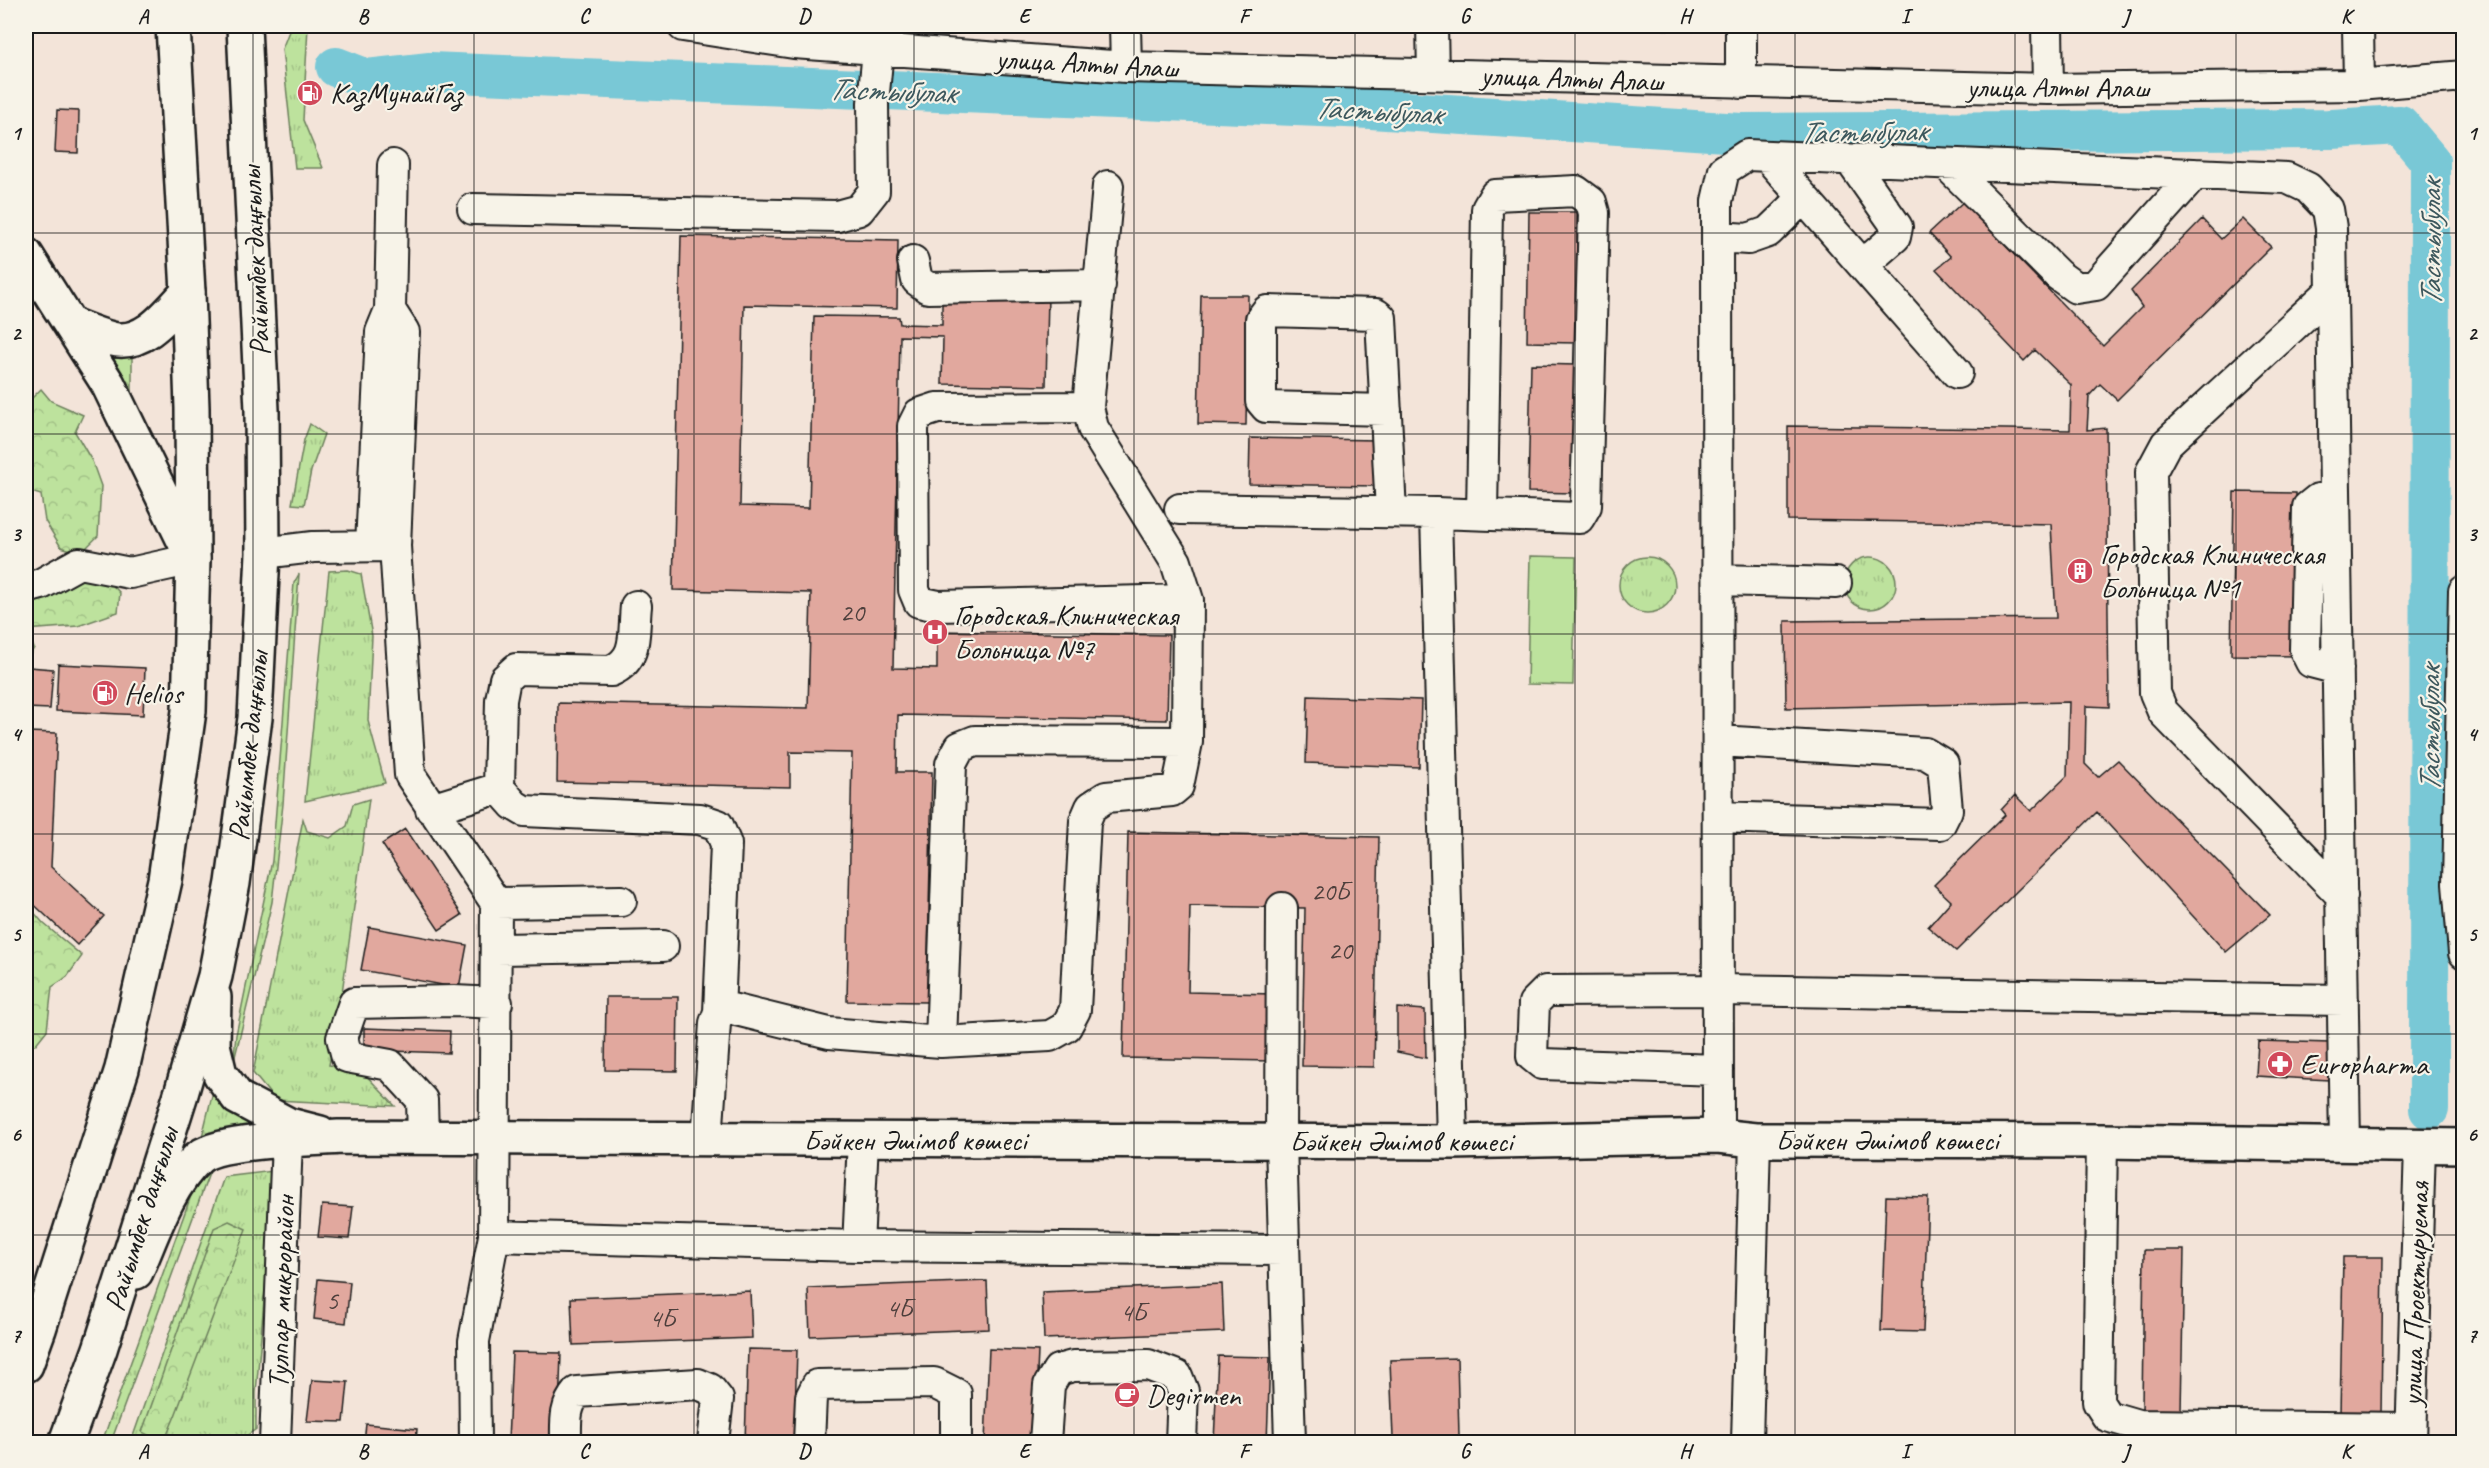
<svg xmlns="http://www.w3.org/2000/svg" width="2489" height="1468" font-family="Caveat,sans-serif">
  <defs>
    <pattern id="grass-tufts" width="24" height="20" patternUnits="userSpaceOnUse" patternTransform="scale(1.5)"><rect width="24" height="20" fill="#bde29d"/><path d="M3 7l-1-3M5 7V3M7 7l1-3M15 17l-1-3M17 17v-4M19 17l1-3" fill="none" stroke="#a2c187"/></pattern>
    <pattern id="forest-crowns" width="20" height="18" patternUnits="userSpaceOnUse" patternTransform="scale(1.5)"><rect width="20" height="18" fill="#bde29d"/><path d="M2 6a3 3 0 1 1 6 0M12 15a3 3 0 1 1 6 0" fill="none" stroke="#a2c187"/></pattern>
  </defs>
  <rect width="100%" height="100%" fill="#f3e4d9"/>
  <filter id="ink" filterUnits="userSpaceOnUse"><feTurbulence type="fractalNoise" baseFrequency=".0167" numOctaves="2"/><feDisplacementMap in="SourceGraphic" scale="12" xChannelSelector="R" yChannelSelector="G"/><feConvolveMatrix kernelMatrix="1 2 1 2 8 2 1 2 1" color-interpolation-filters="sRGB"/></filter>
  <g filter="url(#ink)">
    <path fill="url(#grass-tufts)" stroke="#6c7f5c" stroke-width="1.5" d="M291,26h17l-5,94 20,48h-28l-13,-119z
      M132,354v48l-24,-42z
      M310,424l14,10 -13,37 -7,34 -12,-1 12,-64z
      M1619 585a28 28 0 1 1 56 0a28 28 0 1 1-56 0Z
      M1844 583a26 26 0 1 1 52 0a26 26 0 1 1-52 0Z
      M348,570l13,4 11,62 -4,85 17,62 -80,18 24,-230z
      M299,574l-16,230 -11,98 -39,163 3,-30 36,-174 22,-278z
      M369,799l-29,208 -11,58 30,3 36,38 -120,-6 -22,-27 50,-254 4,12 23,7 17,-12 6,-22z
      M215,1083l56,42 -71,20z
      M211,1168l-100,274h-9l91,-252z
      M273,1171v25l-17,197v36l-18,13h-107l93,-265z"/>
    <path fill="url(#forest-crowns)" stroke="#6c7f5c" stroke-width="1.5" d="M41,389l10,12 32,14 -8,17 17,29 9,25 -3,50 -17,17 -20,-6 -16,-26 -4,-26 -13,-4c-1,-21 -10,-53 3,-71l-5,-9v-13h6z
      M77,573l29,5 14,15 -2,19 -40,14 -52,4 8,18 -8,14v-61z
      M26,903l17,20 39,33 -15,21 -15,10 -5,43 -12,15 -7,1 -2,13z
      M229,1221l17,8 -71,187 -11,26h-2l-20,-10 72,-204z"/>
    <path fill="#bde29d" stroke="#6c7f5c" stroke-width="1.5" d="M1530,556l46,1 -3,128 -46,-1z"/>
    <g fill="none" stroke-linecap="round" stroke-linejoin="round">
      <path stroke="#79c8d6" stroke-width="40" d="M336,67l31,12 63,-7 941,37 370,24 591,-4 68,-4 30,36 -1,948"/>
    </g>
    <path fill="#e1a89e" stroke="#1c1c1c" stroke-width="1.5" d="M1657,26h47v5l-47,-2z
      M57,110l22,1 -1,42 -23,-1z
      M1963,202l140,144 39,-39 -11,-16 71,-72 19,20 22,-20 28,28 -154,153 -17,-16 -11,12 -2,34 19,-2 3,279 -23,-1 -1,58 13,13 20,-17 152,155 -44,37 -129,-140 -141,139 -28,-24 23,-26 -17,-16 71,-70 -4,-5 14,-15 16,16 36,-35 2,-74 -283,6 -1,-87 271,-3 -5,-94 -263,-4v-94l282,4 1,-45 -36,-35 -11,11 -88,-92 15,-12 -22,-24z
      M1529,212h48l-1,131 -49,-1z
      M681,236l217,4 -1,68 -153,-3 -4,201 69,2 5,-192 85,1 1,7 42,1v-31l106,2 -2,90 -104,-2 1,-47 -43,-1 -7,332 44,1v-38l232,4 -2,85 -269,-5 -1,57h35l-5,230 -80,-1 5,-248 -62,-1v35l-233,-5 1,-79 250,5 3,-115 -138,-3z
      M1201,295h47l-2,130 -48,-1z
      M1531,364l46,1 -3,128 -46,-1z
      M26,365l6,8 -6,5z
      M1250,438l128,2v46l-129,-2z
      M2234,492l62,1 -2,163 -63,-1z
      M58,664l87,4 -2,47 -87,-4z
      M29,667l24,2 -3,40 -23,-1z
      M1308,696l113,4 -2,67 -113,-4z
      M26,732l31,1 -6,134 53,49 -27,29 -51,-48z
      M405,829l57,86 -23,15 -57,-86z
      M1128,832l251,5 -5,230 -72,-1 3,-158 -115,-2 -2,86 85,2 -2,67 -148,-3z
      M369,927l98,18 -8,43 -98,-18z
      M606,997h72l-1,74 -72,-1z
      M1397,1008l28,2 1,48 -29,-6z
      M364,1028l86,3 -1,22 -85,-3z
      M2258,1041l72,2 -1,37 -73,-4z
      M1886,1196l42,1 -5,135 -42,-1z
      M322,1205l31,2 -4,32 -31,-2z
      M2144,1250h40l-3,161 -39,-1z
      M2343,1257h40l-2,158h-41z
      M318,1279l32,3 -4,41 -32,-4z
      M987,1281l2,48 -179,7 -2,-48z
      M1222,1284l2,48 -180,7 -2,-47z
      M750,1291l2,47 -179,7 -2,-47z
      M748,1349l49,1 -3,92h-49z
      M989,1349l49,2 -4,91h-49z
      M512,1352l49,1 -3,89h-50z
      M1218,1356l52,1 -3,85h-53z
      M1457,1358l2,78 -66,2 -3,-78z
      M312,1380l36,2 -4,40 -37,-1z
      M2459,1391h5v32h-6z
      M366,1424l51,5 -1,13h-52z"/>
    <g fill="none" stroke-linecap="round" stroke-linejoin="round">
      <g stroke="#1c1c1c" stroke-width="34">
        <path id="minor" d="M683,26l111,17 332,24 922,22 311,-4 105,-9
          M1125,26l1,41
          M1432,26l1,48
          M1741,26v57
          M2047,26l1,63
          M2358,26l1,59
          M1767,156l190,217
          M1850,160l47,67 -2,10 -32,28
          M1946,164l112,111 18,13 20,-3 99,-111
          M473,209l364,7 22,-6 15,-19 -1,-88 5,-53
          M1718,237l30,2 20,-7 35,-34
          M913,261l4,19 11,8 172,-3
          M2332,290l-166,154 -15,28 4,221 8,19 179,184
          M390,310l14,22 -9,214
          M1088,407l-151,1 -18,6 -6,12 1,164 5,12 19,4 250,-6
          M1386,410l-120,-3 -5,-6v-82l6,-8 109,3 5,4 10,194
          M2335,498l-17,1 -10,8 -3,143 6,12 27,7
          M1180,509l256,4 143,5 7,-12 8,-293 -3,-11 -15,-11 -81,4 -8,14 -5,305
          M1436,513l16,629
          M371,546l10,-214 9,-22 3,-145
          M263,553l50,-6 82,-1 15,229 86,128 -2,333 -20,105 1,101
          M1718,580l118,3
          M26,588l15,-4 38,-21 51,10 63,-14
          M2464,591l-6,293 6,69
          M1718,741l207,12 18,11 4,46 -7,14 -222,-7
          M499,788l2,-88 4,-21 11,-10 95,2c28,-12 22,-38 25,-65
          M431,809l68,-21 15,17 10,6 176,8 18,6 8,19 -7,168
          M496,903l125,-2
          M1282,908l-1,234 9,300
          M496,949l167,-3
          M941,1042l10,-278 9,-17 15,-6 212,1
          M1718,1070l-176,-6 -10,-8 2,-53 12,-12 172,-1 625,10
          M1718,1136l-1,-935 7,-31 23,-15 540,23 21,10 20,21 3,19 14,917
          M423,1138l-1,-38 -32,-35 -43,-8 -5,-19 12,-35 100,-2 43,2
          M707,1140l8,-117 4,-11 9,-4 101,25 112,9 109,-6 16,-9 9,-17 10,-189 6,-14 15,-10 66,-6 6,-5 9,-44 1,-142 -12,-38 -83,-134 -5,-21 20,-221
          M2102,1141l-4,261 9,14 31,9 273,3
          M494,1236l364,10 425,4
          M858,1246l5,-106
          M275,1442l12,-301
          M566,1442c0,-19 -2,-35 11,-50l121,-8 12,5 8,10 -5,43
          M809,1442l2,-45 6,-12 117,-2 22,11v48
          M1045,1442l4,-57 9,-15 15,-4 75,-1 29,11 6,15 -2,51
          M1747,1442l8,-302
          M2411,1442l9,-296"/>
      </g>
      <g stroke="#1c1c1c" stroke-width="38">
        <path id="major" d="M26,255l82,129 85,175
          M72,325c13,5 27,11 40,14 32,8 57,-27 76,-47
          M214,997l-1,48 7,29 18,24 51,27 31,8
          M136,1272c17,-38 31,-85 62,-114 21,-19 111,-18 141,-21l1113,5 266,-6 37,4 347,1 362,5"/>
      </g>
      <g stroke="#1c1c1c" stroke-width="38">
        <path id="highway" d="M26,1365l13,-36 83,-260 43,-189 24,-169 4,-152 -1,-151 -4,-116 -15,-266
          M66,1442l34,-93 81,-255 34,-118 18,-93 22,-165 8,-165 -1,-143 -18,-384"/>
      </g>
      <use href="#minor" stroke="#f7f3e8" stroke-width="30"/>
      <use href="#major" stroke="#f7f3e8" stroke-width="33"/>
      <use href="#highway" stroke="#f7f3e8" stroke-width="33"/>
    </g>
  </g>
  <path fill="none" stroke="#1c1c1c" stroke-width="1.5" stroke-opacity="0.55" d="M253,26v1416M474,26v1416M694,26v1416M914,26v1416M1134,26v1416M1355,26v1416M1575,26v1416M1795,26v1416M2015,26v1416M2236,26v1416M26,233h2438M26,434h2438M26,634h2438M26,834h2438M26,1034h2438M26,1235h2438"/>
  <defs>
    <g id="fuel-disc" transform="scale(1.35)"><circle r="9.5" fill="#d1495b" stroke="#f7f3e8"/><path d="M-5.5-6h7V0h2V4h1.3V-2.5L3-4.5l.8-.8L6-3V5H2.5V1h-1V6h-7ZM-4.2-4.7v3.2H.2V-4.7Z" fill="#fff"/></g>
    <g id="building-disc" transform="scale(1.35)"><circle r="9.5" fill="#d1495b" stroke="#f7f3e8"/><path d="M-4-6H4V6H1V3H-1V6H-4ZM-2.5-4.3h1.7v1.8h-1.7ZM.8-4.3h1.7v1.8H.8ZM-2.5-1h1.7V.8h-1.7ZM.8-1h1.7V.8H.8Z" fill="#fff"/></g>
    <g id="hospital-disc" transform="scale(1.35)"><circle r="9.5" fill="#d1495b" stroke="#f7f3e8"/><path d="M-5-5h3v3.5h4V-5h3V5h-3V1.5h-4V5h-3Z" fill="#fff"/></g>
    <g id="pharmacy-disc" transform="scale(1.35)"><circle r="9.5" fill="#d1495b" stroke="#f7f3e8"/><path d="M-2-6h4v4h4v4h-4v4h-4v-4h-4v-4h4Z" fill="#fff"/></g>
    <g id="cafe-disc" transform="scale(1.35)"><circle r="9.5" fill="#d1495b" stroke="#f7f3e8"/><path d="M-5.5-4.5H6V0H3Q3 3.5 0 3.5H-2.5Q-5.5 3.5-5.5 0ZM3-3.2v2h1.7v-2ZM-6 4.5H4V6H-6Z" fill="#fff"/></g>
  </defs>
  <g fill-rule="evenodd">
    <use href="#fuel-disc" x="310" y="93"/>
    <use href="#building-disc" x="2080" y="571"/>
    <use href="#hospital-disc" x="935" y="632"/>
    <use href="#fuel-disc" x="105" y="693"/>
    <use href="#pharmacy-disc" x="2280" y="1064"/>
    <use href="#cafe-disc" x="1127" y="1395"/>
  </g>
  <g text-anchor="middle" stroke-width="4.5" stroke-linejoin="round" paint-order="stroke">
    <g font-size="27" fill="#4d3f3c">
      <text x="852" y="621">20</text>
      <text x="1330" y="900">20Б</text>
      <text x="1340" y="959">20</text>
      <text x="332" y="1309">5</text>
      <text x="899" y="1317">4Б</text>
      <text x="1133" y="1321">4Б</text>
      <text x="662" y="1327">4Б</text>
    </g>
    <g font-size="30" fill="#1c1c1c" stroke="#f7f3e8">
      <text transform="translate(1087 63) rotate(3)" y="10">улица Алты Алаш</text>
      <text transform="translate(1572 78) rotate(2)" y="10">улица Алты Алаш</text>
      <text x="2058" y="97">улица Алты Алаш</text>
      <text transform="translate(255 261) rotate(-93)" y="10">Райымбек даңғылы</text>
      <text transform="translate(248 746) rotate(-84)" y="10">Райымбек даңғылы</text>
      <text x="915" y="1150">Бәйкен Әшімов көшесі</text>
      <text x="1887" y="1150">Бәйкен Әшімов көшесі</text>
      <text x="1401" y="1151">Бәйкен Әшімов көшесі</text>
      <text transform="translate(141 1219) rotate(-73)" y="10">Райымбек даңғылы</text>
      <text transform="translate(281 1292) rotate(-88)" y="10">Тулпар микрорайон</text>
      <text transform="translate(2415 1294) rotate(-88)" y="10">улица Проектируемая</text>
    </g>
    <g font-size="30" fill="#1c1c1c" stroke="#f7f3e8" text-anchor="start">
      <text x="330" y="103">КазМунайГаз</text>
      <text x="2100" y="564">Городская Клиническая<tspan x="2100" dy="34">Больница №1</tspan></text>
      <text x="954" y="625">Городская Клиническая<tspan x="954" dy="34">Больница №7</tspan></text>
      <text x="124" y="703">Helios</text>
      <text x="2300" y="1074">Europharma</text>
      <text x="1146" y="1405">Degirmen</text>
    </g>
    <g font-size="32" font-style="italic" fill="#3d585d" stroke="#f7f3e8">
      <text transform="translate(892 90) rotate(2)" y="11">Тастыбулак</text>
      <text transform="translate(1378 110) rotate(3)" y="11">Тастыбулак</text>
      <text transform="translate(1863 131) rotate(-1)" y="11">Тастыбулак</text>
      <text transform="translate(2430 243) rotate(-90)" y="11">Тастыбулак</text>
      <text transform="translate(2429 729) rotate(-90)" y="11">Тастыбулак</text>
    </g>
  </g>
  <rect width="2489" height="1468" fill="none" stroke="#f7f3e8" stroke-width="66"/>
  <rect x="33" y="33" width="2423" height="1402" fill="none" stroke="#1c1c1c" stroke-width="2"/>
  <g font-size="20" text-anchor="middle" font-weight="bold" fill="#1c1c1c">
    <text x="143" y="23">A</text>
    <text x="363" y="23">B</text>
    <text x="584" y="23">C</text>
    <text x="804" y="23">D</text>
    <text x="1024" y="23">E</text>
    <text x="1244" y="23">F</text>
    <text x="1465" y="23">G</text>
    <text x="1685" y="23">H</text>
    <text x="1905" y="23">I</text>
    <text x="2126" y="23">J</text>
    <text x="2346" y="23">K</text>
    <text x="16" y="140">1</text>
    <text x="2472" y="140">1</text>
    <text x="16" y="340">2</text>
    <text x="2472" y="340">2</text>
    <text x="16" y="541">3</text>
    <text x="2472" y="541">3</text>
    <text x="16" y="741">4</text>
    <text x="2472" y="741">4</text>
    <text x="16" y="941">5</text>
    <text x="2472" y="941">5</text>
    <text x="16" y="1141">6</text>
    <text x="2472" y="1141">6</text>
    <text x="16" y="1342">7</text>
    <text x="2472" y="1342">7</text>
    <text x="143" y="1458">A</text>
    <text x="363" y="1458">B</text>
    <text x="584" y="1458">C</text>
    <text x="804" y="1458">D</text>
    <text x="1024" y="1458">E</text>
    <text x="1244" y="1458">F</text>
    <text x="1465" y="1458">G</text>
    <text x="1685" y="1458">H</text>
    <text x="1905" y="1458">I</text>
    <text x="2126" y="1458">J</text>
    <text x="2346" y="1458">K</text>
  </g>
</svg>
